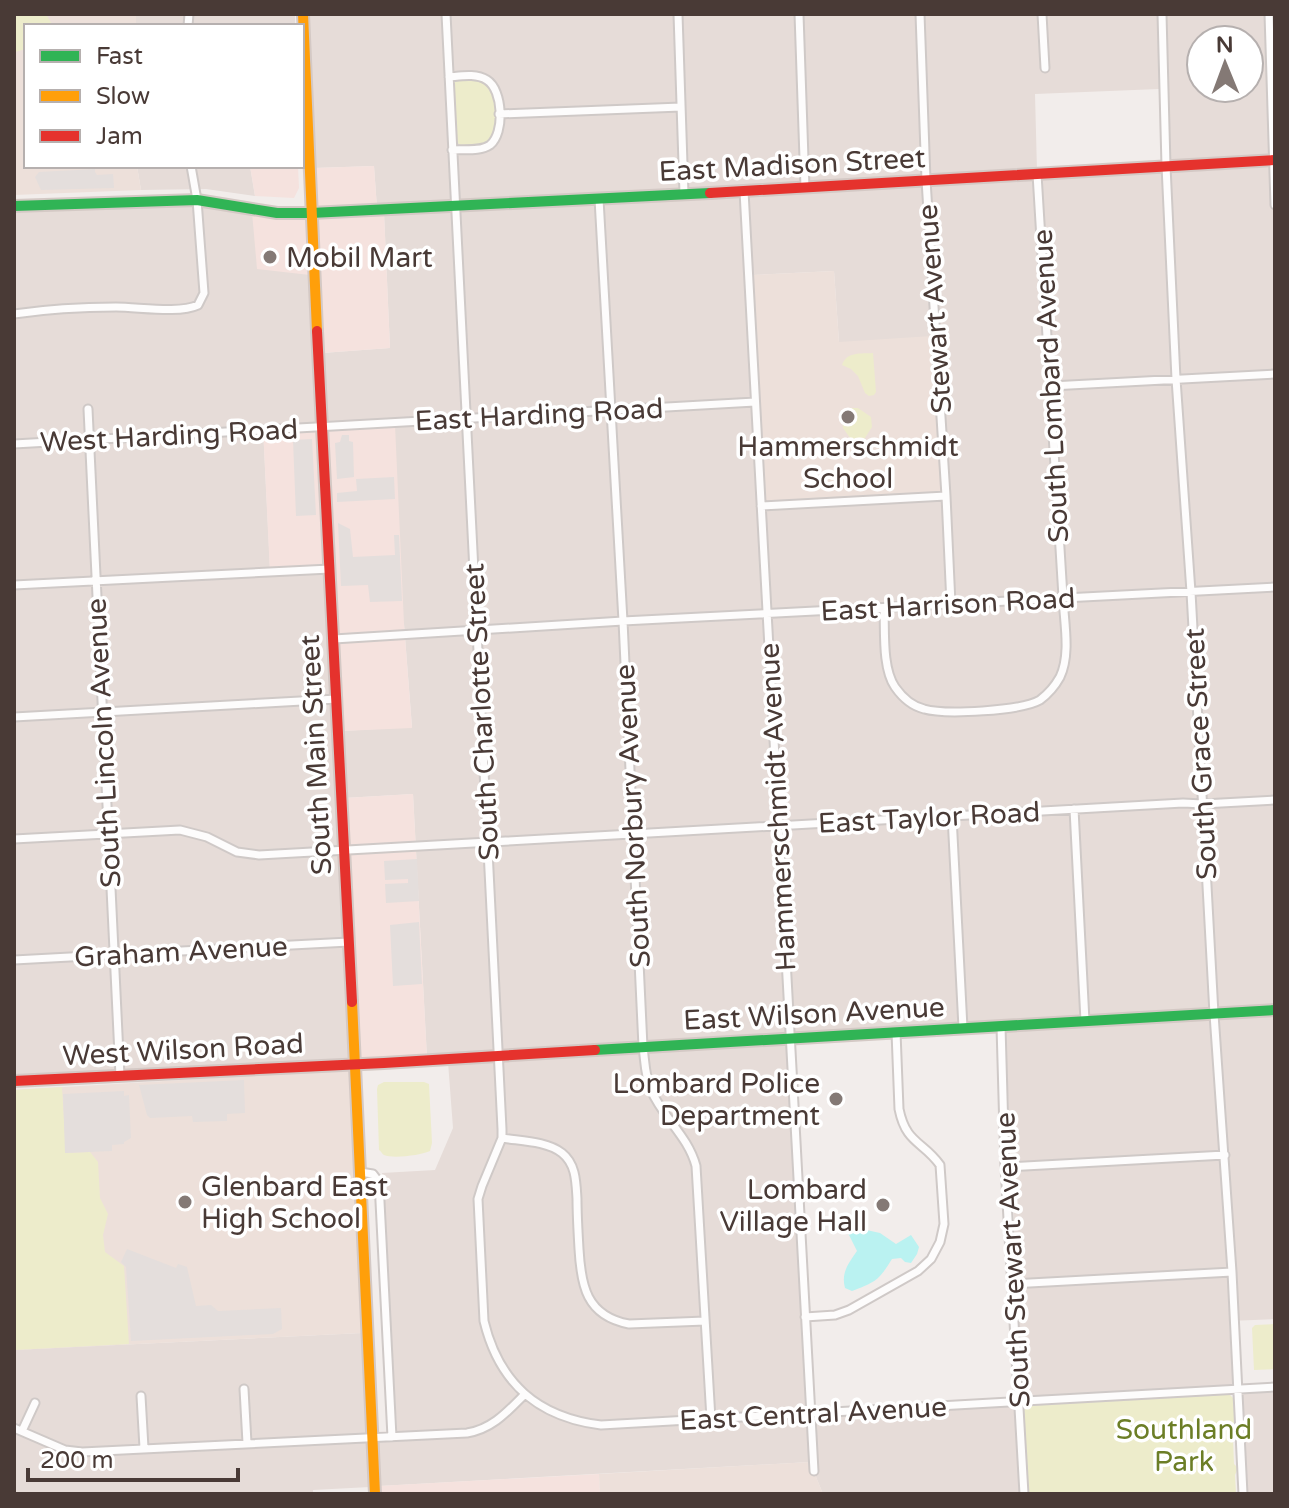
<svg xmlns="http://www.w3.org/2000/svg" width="1289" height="1508" font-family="'Varela Round',sans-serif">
  <rect width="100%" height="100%" fill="#f2edeb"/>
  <path fill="#e6dcd8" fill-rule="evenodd" d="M136,14h159v12h-159z
    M307,14h968v140l-111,9 -5,-74 -124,5 2,77 -660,37 -3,-42 -60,2zM1201,40h48v48h-48z
    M137,166h113l5,30 -49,-7 -65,1z
    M1275,167v840l-848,51 -14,-264 -69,4 -2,-67 70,-4 -8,-103 -78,-195 -4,-76 68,-5 -6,-135zM834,271l5,71 -87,-66 1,-1z
    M192,202l60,10 58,63 10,148 -57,4 7,141 -256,14v-373z
    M326,571l23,489 -335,18v-490z
    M1275,1014v305l-46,2 4,64 -211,12 -17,-369z
    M787,1042l23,420 -431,24 -3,-54 21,-1 -15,-258 53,-3 18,-42 -5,-66z
    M362,1333l8,154 -57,3v4h-299v-144z
    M1275,1390v104h-28l-6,-102z
    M1017,1404l4,90h-198l-7,-17 -2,-61z"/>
  <path fill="#f5e2de" d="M250,166h48l1,22 -5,10 -39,-2z
    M374,166l3,42 -62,3 -1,-43z
    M252,212l54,5 4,58 -53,-6z
    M384,213l6,135 -68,5 -7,-136z
    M320,423l6,148 -56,3 -7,-147z
    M395,425l9,199 8,104 -70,3 -16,-302z
    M413,794l14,264 -70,4 -13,-264z
    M599,1474l1,20h-221v-8z"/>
  <path fill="#ede0da" d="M14,14h122v12h-110v140h111l4,24 -127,5z
    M834,271l5,71 93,-6 9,156 -177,11 -12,-228z
    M349,1070l13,263 -348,17v-260z
    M810,1462l13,32h-223l-1,-20z"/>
  <path fill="#edeccb" d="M14,14h32l7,12h-27v23l-11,3z
    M458,79l22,1 13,11c3,14 8,41 -5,51 -7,5 -18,4 -26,5l-5,-5 -3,-53v-7z
    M873,353l3,39 -2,3 -5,1 -4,-3 -7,-17 -7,-7 -9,-4c5,-14 19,-11 31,-12z
    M847,408h11l13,9 1,10 -9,14 -10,1 -10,-14 -1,-15z
    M384,1082h40l5,2 3,59 -2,8c-8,4 -37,8 -46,4 -2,-1 -3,-4 -5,-5l-2,-61 1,-4z
    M62,1087l4,66 24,-1 8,10 2,36 8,16 -5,21 2,17 19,14 5,78 -115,6v-260z
    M1275,1324v45l-21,1 -2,-42 3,-3z
    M1224,1394h5l4,4 3,39 -3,3 1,24 4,4 -3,7 1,19h-208l-4,-84 5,-5z"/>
  <path fill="#e4dedc" d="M95,169v3l2,3 16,-1 1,14 -73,2 -6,-13 4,-5z
    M342,435h7v6l4,1 1,35 -17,2 -2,-36 5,-1z
    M312,439l4,76 -20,1 -3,-76z
    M394,477l1,22 -58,3v-9l20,-2 -1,-12z
    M338,523l12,6 3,28 42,-2 -1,-20h5l3,66 -32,1 -2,-17 -27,1z
    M417,859l2,42 -33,2 -1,-19 23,-1v-4l-23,1 -1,-19z
    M419,922l3,62 -29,2 -3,-61z
    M244,1080l1,33 -18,1v7l-34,1 -1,-6 -42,2 -3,-3 -8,-30z
    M124,1091v5l5,-1 2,43 -7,4v2l-12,1v6l-47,2 -2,-59z
    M127,1249l49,19 2,-4 9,3 9,39 15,-1 7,6 63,-3 1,21 -9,5 -142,7 -5,-74 -5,-5z"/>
  <path fill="#baf2f1" d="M853,1227l27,6 16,11 15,-9 8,12 -2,7 -6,9 -6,-1 -4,-4 -9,1c-13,21 -16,23 -40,32l-7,-3c-4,-15 3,-24 12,-37l-9,-18z"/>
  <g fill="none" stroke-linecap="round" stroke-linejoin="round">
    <g stroke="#cfc9c7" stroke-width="11">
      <path id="street" d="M446,14l56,1115v9l-20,48 -4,13 6,122c15,62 53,96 117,104l674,-38
        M678,14l6,180
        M799,14l6,174
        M920,14l6,166 20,316 5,108
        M1042,14l3,54
        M1162,14l4,152 10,213 15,213 23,422 18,258 11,222
        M1269,14l6,191
        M188,26l1,-12
        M449,77c12,-1 27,-4 38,3 16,10 18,53 3,65 -10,7 -27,4 -38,5
        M499,114l182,-7
        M744,191l70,1280
        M599,199l24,422 20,426c2,14 2,30 8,43 12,28 37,46 45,76l15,253
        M14,314c34,-5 68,-7 102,-7 23,0 63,7 82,-2l6,-12 -7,-93 -6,-34
        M1051,386l224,-12
        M88,409l32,667
        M14,444l741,-42
        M761,506l185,-10
        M14,585l316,-16
        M884,608c1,23 -2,60 11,79 7,10 17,19 29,22 21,6 97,2 116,-9 8,-6 15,-14 20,-23 11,-23 4,-55 3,-80l-26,-423
        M334,639l289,-18 652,-34
        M14,717l323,-18
        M1074,809l11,212
        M952,816l11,212
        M14,839l166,-9 27,7 30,15 22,3 924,-52 20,1 72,-4
        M14,960l335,-18
        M1001,1026l4,141 19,327
        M502,1138c18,3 45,3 60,15 14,11 14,29 15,46 0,16 1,33 2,50 2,36 7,67 50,75l76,-3
        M1005,1167l220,-12
        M360,1172l13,2 6,8 13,255
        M1012,1284l220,-12
        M805,1317l30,-2 14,-5 69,-39 13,-12 9,-17 4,-18 -4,-59c-17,-24 -34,-21 -41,-56l-3,-77
        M244,1389l3,54
        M141,1396l3,52
        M14,1428l51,22 17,2 385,-19c25,-4 40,-21 57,-38
        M22,1431l13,-28"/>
    </g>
    <g stroke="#d4c9c5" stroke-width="14">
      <path id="fast" d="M14,206l183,-6 80,13h34l399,-20
        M595,1050l680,-40"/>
    </g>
    <g stroke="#d4c9c5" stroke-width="14">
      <path id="slow" d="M303,14l14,317
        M352,1002l23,492"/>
    </g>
    <g stroke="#d4c9c5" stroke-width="14">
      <path id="jam" d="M710,193l565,-33
        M317,331l35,671
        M14,1081l370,-18 211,-13"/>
    </g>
    <use href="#street" stroke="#fdfcfc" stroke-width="7"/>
    <use href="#fast" stroke="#30b455" stroke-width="10"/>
    <use href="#slow" stroke="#ff9f0a" stroke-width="10"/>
    <use href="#jam" stroke="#e5322d" stroke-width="10"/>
  </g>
  <g fill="#847975" stroke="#fff" stroke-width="3">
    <circle cx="270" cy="257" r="8"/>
    <circle cx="848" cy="417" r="8"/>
    <circle cx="836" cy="1099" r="8"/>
    <circle cx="185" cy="1202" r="8"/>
    <circle cx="883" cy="1205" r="8"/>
  </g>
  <g text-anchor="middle" stroke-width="7" stroke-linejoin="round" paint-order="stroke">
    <g font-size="28" fill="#493a36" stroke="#fff">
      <text transform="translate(792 164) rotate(-3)" y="10">East Madison Street</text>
      <text transform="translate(934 309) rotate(-94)" y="10">Stewart Avenue</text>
      <text transform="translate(1050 386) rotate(-93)" y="10">South Lombard Avenue</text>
      <text transform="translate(539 414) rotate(-3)" y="10">East Harding Road</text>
      <text transform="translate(169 435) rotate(-3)" y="10">West Harding Road</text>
      <text transform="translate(948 604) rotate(-3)" y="10">East Harrison Road</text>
      <text transform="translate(481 712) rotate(-93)" y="10">South Charlotte Street</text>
      <text transform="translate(103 743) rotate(-93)" y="10">South Lincoln Avenue</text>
      <text transform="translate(1200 754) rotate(-93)" y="10">South Grace Street</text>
      <text transform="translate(315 755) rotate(-93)" y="10">South Main Street</text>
      <text transform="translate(777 807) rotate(-93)" y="10">Hammerschmidt Avenue</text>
      <text transform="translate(632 816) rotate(-93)" y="10">South Norbury Avenue</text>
      <text transform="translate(929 817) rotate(-3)" y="10">East Taylor Road</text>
      <text transform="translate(181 951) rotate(-3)" y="10">Graham Avenue</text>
      <text transform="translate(814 1013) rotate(-3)" y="10">East Wilson Avenue</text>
      <text transform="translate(183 1049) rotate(-3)" y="10">West Wilson Road</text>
      <text transform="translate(1012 1260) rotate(-93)" y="10">South Stewart Avenue</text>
      <text transform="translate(813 1413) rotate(-3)" y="10">East Central Avenue</text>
    </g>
    <g font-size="28" fill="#493a36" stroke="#fff" text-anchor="start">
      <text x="286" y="267">Mobil Mart</text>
      <text x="848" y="456" text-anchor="middle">Hammerschmidt<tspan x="848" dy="32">School</tspan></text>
      <text x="820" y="1093" text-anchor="end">Lombard Police<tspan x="820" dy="32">Department</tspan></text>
      <text x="201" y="1196">Glenbard East<tspan x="201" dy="32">High School</tspan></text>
      <text x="867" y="1199" text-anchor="end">Lombard<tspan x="867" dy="32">Village Hall</tspan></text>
    </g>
    <g font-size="28" fill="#6c7e26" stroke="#fff">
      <text x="1184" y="1439">Southland<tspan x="1184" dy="32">Park</tspan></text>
    </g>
  </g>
  <rect width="1289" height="1508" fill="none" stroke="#493a36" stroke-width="32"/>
  <rect x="24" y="24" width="280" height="144" fill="#ffffff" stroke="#b6b0af" stroke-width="2"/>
  <rect x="40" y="50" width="40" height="12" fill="#30b455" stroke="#b6b0af" stroke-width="2"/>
  <text x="96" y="64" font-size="24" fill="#493a36">Fast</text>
  <rect x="40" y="90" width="40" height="12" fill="#ff9f0a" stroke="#b6b0af" stroke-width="2"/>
  <text x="96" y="104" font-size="24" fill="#493a36">Slow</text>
  <rect x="40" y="130" width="40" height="12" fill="#e5322d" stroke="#b6b0af" stroke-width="2"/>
  <text x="96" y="144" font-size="24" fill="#493a36">Jam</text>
  <g transform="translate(1225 64) rotate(359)"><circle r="38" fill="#ffffff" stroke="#b6b0af" stroke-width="2"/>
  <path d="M0-6L14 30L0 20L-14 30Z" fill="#847975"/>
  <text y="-12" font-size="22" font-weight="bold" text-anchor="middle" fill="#493a36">N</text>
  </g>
  <path d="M28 1468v12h210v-12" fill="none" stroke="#493a36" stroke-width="4"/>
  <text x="40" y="1468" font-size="24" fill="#493a36" stroke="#ffffff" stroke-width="6" paint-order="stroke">200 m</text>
</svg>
